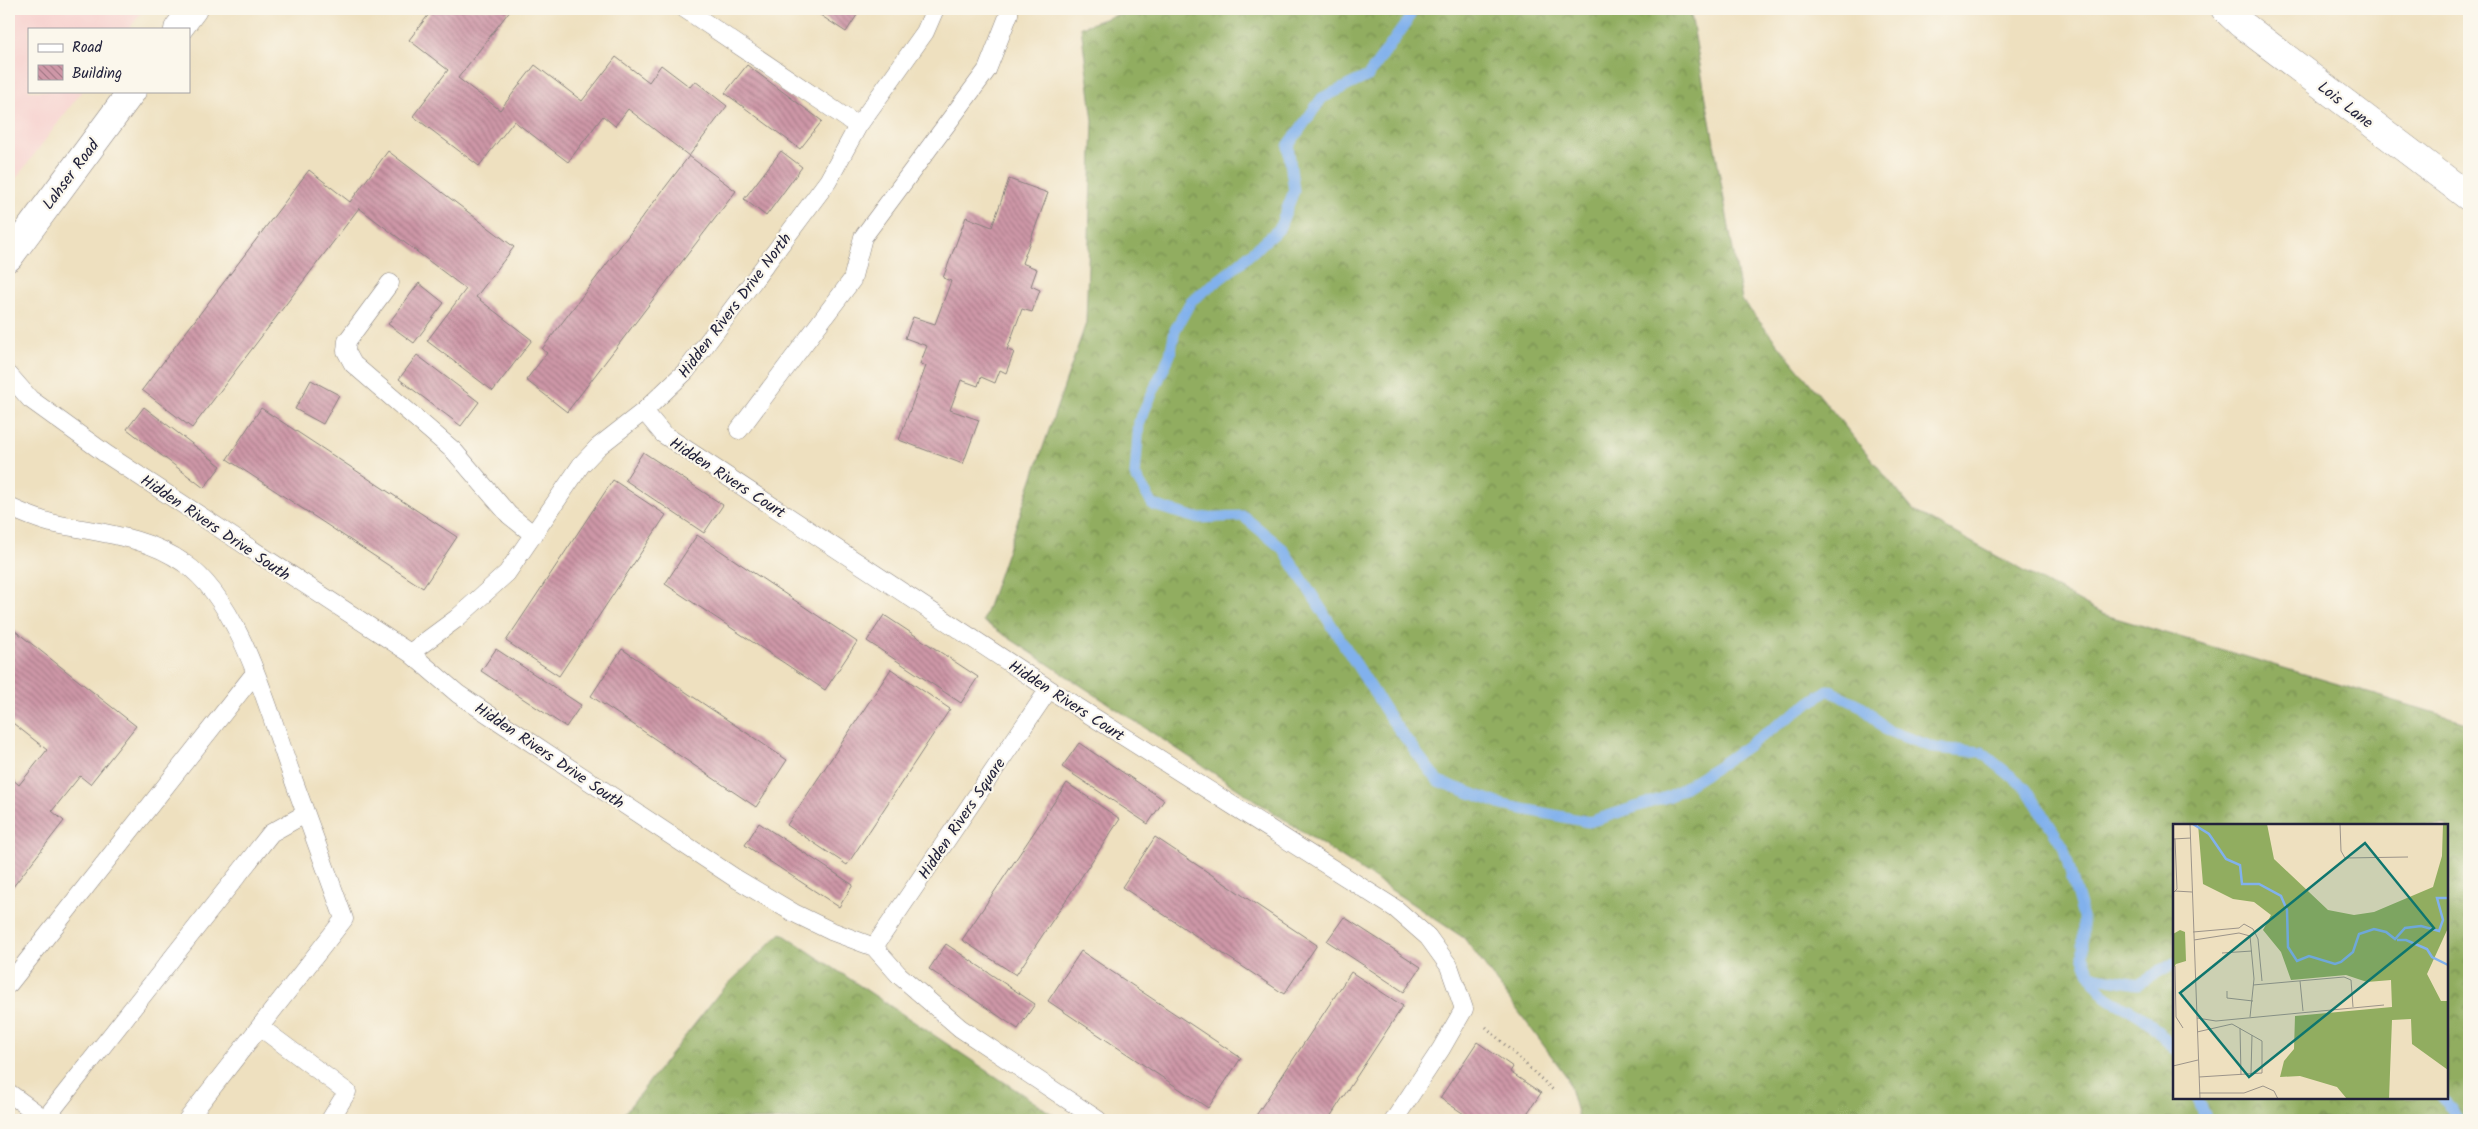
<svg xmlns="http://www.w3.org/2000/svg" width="2478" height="1129" font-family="Kalam,sans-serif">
  <defs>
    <pattern id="forest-crowns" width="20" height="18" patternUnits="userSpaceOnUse" patternTransform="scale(1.25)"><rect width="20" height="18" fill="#91ad60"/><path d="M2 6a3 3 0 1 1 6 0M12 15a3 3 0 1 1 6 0" fill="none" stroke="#768c50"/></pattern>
    <pattern id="building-back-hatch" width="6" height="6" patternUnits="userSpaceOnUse" patternTransform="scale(1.25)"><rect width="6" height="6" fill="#ce97a7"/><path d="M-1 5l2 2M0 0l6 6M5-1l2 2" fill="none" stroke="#a77b89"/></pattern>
  </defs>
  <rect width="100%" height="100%" fill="#fbf7ec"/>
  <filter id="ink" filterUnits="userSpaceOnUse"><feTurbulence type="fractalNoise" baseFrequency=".02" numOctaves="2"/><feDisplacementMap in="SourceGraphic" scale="10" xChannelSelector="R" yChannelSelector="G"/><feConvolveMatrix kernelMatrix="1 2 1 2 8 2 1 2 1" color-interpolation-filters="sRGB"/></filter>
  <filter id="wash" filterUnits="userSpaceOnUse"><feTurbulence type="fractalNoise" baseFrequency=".0096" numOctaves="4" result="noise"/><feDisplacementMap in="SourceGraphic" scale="20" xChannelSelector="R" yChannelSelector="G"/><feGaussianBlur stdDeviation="1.12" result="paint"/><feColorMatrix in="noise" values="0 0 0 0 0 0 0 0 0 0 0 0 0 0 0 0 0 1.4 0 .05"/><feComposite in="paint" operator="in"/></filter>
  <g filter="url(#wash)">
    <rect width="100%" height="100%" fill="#eee0bf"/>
    <path fill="#f7d0ce" d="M9,9h135l-15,20h-100v62h53l-73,97z"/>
    <path fill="url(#forest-crowns)" stroke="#5a684e" fill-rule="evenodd" d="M1134,9h556l52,291 171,210 189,104 367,109v397h-890l-12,-43 -103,-139 -481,-317 103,-298 7,-202 -12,-94zM2174,825h273v273h-273z
      M781,933l280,187h-442l101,-128z"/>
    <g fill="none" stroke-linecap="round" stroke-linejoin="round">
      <path stroke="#81b1ec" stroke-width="11" d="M1413,9l-6,13 -39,54 -46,22 -34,48 6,45 -15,38 -46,40 -42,32 -16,29 -5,25 -31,67 -4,53 18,30 43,13 47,-2 40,33 108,170 47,62 65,24 86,17 81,-26 47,-29 111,-77 35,17 23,23 49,18 46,4 45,36 37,58 20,71v39l8,20 47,8 36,-21
        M2091,976c15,31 32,25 56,45 10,8 18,19 27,28
        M2197,1098l10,22
        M2442,1098l10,10 6,12"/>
    </g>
    <g id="blocks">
      <path fill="url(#building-back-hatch)" d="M433,9h78l-53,69 42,32 35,-45 47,36 34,-44 33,25 12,-17 29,22 5,-6 32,25 -38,50 -61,-47 -13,17 -12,-10 -35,46 -54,-41 -35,45 -66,-50 35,-46 -39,-30z
        M811,9h50l-15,23z
        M747,65l75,56 -22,28 -75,-56z
        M388,151l126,96 -38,50 56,43 -39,51 -66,-50 39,-52 -107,-81 -167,220 -50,-38 167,-220 41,32z
        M781,151l21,16 -36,49 -22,-17z
        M689,156l47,35 -169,221 -41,-32 21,-27 -5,-4z
        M1009,179l39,14 -26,70 15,6 -6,17 9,4 -8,22 -10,-3 -15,41 7,2 -8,21 -6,-3 -5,13 -14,-6 -3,9 -17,-6 -11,30 29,10 -16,44 -64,-24 27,-74 -6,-2 7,-18 -22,-8 8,-21 22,7 16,-43 -8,-3 23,-61 26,10z
        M419,283l25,20 -30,40 -26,-19z
        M417,355l62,47 -18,24 -62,-47z
        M311,380l28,15 -16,29 -28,-15z
        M144,407l77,59 -17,22 -77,-59z
        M261,408l196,129 -34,51 -196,-129z
        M643,452l80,53 -19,28 -79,-53z
        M613,480l53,35 -107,161 -53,-35z
        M697,535l160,107 -32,48 -160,-106z
        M884,615l94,62 -17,26 -94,-62z
        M9,626l127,100 -46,58 -10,-8 -28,35 12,10 -55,71v-116l10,9 28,-35 -38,-30z
        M496,649l85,56 -15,22 -85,-56z
        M622,649l165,111 -31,47 -165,-111z
        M891,669l59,40 -103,156 -60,-40z
        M1079,743l85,57 -16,24 -86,-57z
        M1067,783l53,36 -104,156 -54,-35z
        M759,823l94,62 -14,22 -94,-62z
        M1155,837l162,108 -33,49 -162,-107z
        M1344,917l77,50 -17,25 -77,-51z
        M946,944l89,60 -17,25 -89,-60z
        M1081,951l160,107 -33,50 -160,-107z
        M1351,972l52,34 -75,114h-75z
        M1477,1042l36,25 -3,5 31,21 -15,22 8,5h-61l-33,-22z"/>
    </g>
  </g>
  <g filter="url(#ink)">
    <use href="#blocks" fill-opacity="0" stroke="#88817d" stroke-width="1"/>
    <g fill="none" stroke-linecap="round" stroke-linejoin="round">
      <g stroke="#88817d" stroke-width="19">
        <path id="lane" d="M685,9l173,117
          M390,283l-43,58 -1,10 7,13 101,87 55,64 25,20
          M9,375l21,24 76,55 304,199 48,41 277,184 59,35 37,18 43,16 25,28 61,53 138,92
          M644,411l19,23 386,255 347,220 32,28 21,29 15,43 -23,40 -47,71
          M739,430l113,-150 11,-43 124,-167 22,-56v-5
          M9,507c13,6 28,12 42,16 46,10 94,12 133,40 57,39 84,147 107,210 17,48 35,97 53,146l-157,201
          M410,653l46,-34 51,-46 74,-108 17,-18 46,-36 42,-40 142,-190 30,-55 67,-94 10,-23
          M874,947l175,-258
          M9,984l246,-311
          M260,1027l87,65 -17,28
          M9,1093l37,27
          M45,1119l226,-286 34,-19"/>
      </g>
      <g stroke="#88817d" stroke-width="29">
        <path id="street" d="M2225,9l15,14 229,174"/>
      </g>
      <g stroke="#88817d" stroke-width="29">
        <path id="secondary" d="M178,29l15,-20
          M9,257l123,-166"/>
      </g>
      <path stroke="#88817d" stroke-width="3" stroke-dasharray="1 4" stroke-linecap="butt" d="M1486,1027l67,63"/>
      <use href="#lane" stroke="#fff" stroke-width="18"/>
      <use href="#street" stroke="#fff" stroke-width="28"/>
      <use href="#secondary" stroke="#fff" stroke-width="28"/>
    </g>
  </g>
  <g text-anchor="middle" stroke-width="4.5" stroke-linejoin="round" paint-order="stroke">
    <g font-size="16" fill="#22223b" stroke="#fbf7ec">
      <text transform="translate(2346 104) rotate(38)" y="6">Lois Lane</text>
      <text transform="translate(70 174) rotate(-53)" y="6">Lahser Road</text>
      <text transform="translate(734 305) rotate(-53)" y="6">Hidden Rivers Drive North</text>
      <text transform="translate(728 477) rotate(33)" y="6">Hidden Rivers Court</text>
      <text transform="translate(216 527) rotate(34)" y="6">Hidden Rivers Drive South</text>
      <text transform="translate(1067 700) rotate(33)" y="6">Hidden Rivers Court</text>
      <text transform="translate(550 755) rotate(34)" y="6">Hidden Rivers Drive South</text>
      <text transform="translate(961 818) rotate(-56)" y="6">Hidden Rivers Square</text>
    </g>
  </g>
  <g transform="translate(2173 824)">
    <rect width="275" height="275" fill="#eee0bf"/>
    <path d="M25,0h69l7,35 54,51 26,5 20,-3 59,-25 9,-31 1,-32h5v104l-21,46 14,27h7v69l-36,-26 -1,-25 -19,1 -3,79h-42l-10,-12 -37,-11 -20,1 4,-16 10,-12 1,-33 97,-9 -1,-27 -24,2 -21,-7 -55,5 -10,-28 -18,-22 8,-15 -17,-13 -21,-3 -30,-15zM7,106l5,2 1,29 -10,3 -3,5v-35z" fill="#91ad60"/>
    <path fill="none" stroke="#81b1ec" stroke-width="2.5" d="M20,0l16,10 17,25 14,6 2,19h17l22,12 6,14 1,37 9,14 12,-5 26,8 6,-2 12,-10 6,-18 15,-5 12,3 9,7 10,-11 16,-2 18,5 4,-11 -6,-22h11M224,116h9l21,9 5,8 16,8"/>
    <path fill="none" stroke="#9c948a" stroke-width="1" d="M17,0l10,275M167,0l1,27 4,7 63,-1M0,15l18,-1M2,67l17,1M0,69l4,-4 -2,-50M20,108l46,-4 5,-4 9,5 5,10 4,42M21,116l45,-7 11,3 4,43 -4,38M49,129l30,-2M2,142l1,51 7,11M127,157l3,30M80,161l91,-8 7,3 2,27M54,167v7l26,3M24,194l19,3 168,-16M67,204l1,47M24,208l35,-8 30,17v32l-63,4M0,242l25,-6M78,250l1,-39M26,269h45l19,-7 11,5 4,8"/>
    <path fill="#0f766e" fill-opacity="0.15" stroke="#0f766e" stroke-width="2.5" d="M192,19l69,85 -185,149 -69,-84z"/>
    <rect width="275" height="275" fill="none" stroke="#22223b" stroke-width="2.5"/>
  </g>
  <rect width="2478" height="1129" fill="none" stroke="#fbf7ec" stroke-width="30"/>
  <rect x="28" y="28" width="162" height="65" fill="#fbf7ec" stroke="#a4a2a5"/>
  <rect x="38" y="44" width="25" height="8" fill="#ffffff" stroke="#a4a2a5"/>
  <text x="72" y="52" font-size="15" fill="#22223b">Road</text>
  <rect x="38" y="65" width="25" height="15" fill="url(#building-back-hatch)" stroke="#a4a2a5"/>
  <text x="72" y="78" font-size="15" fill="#22223b">Building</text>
</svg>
